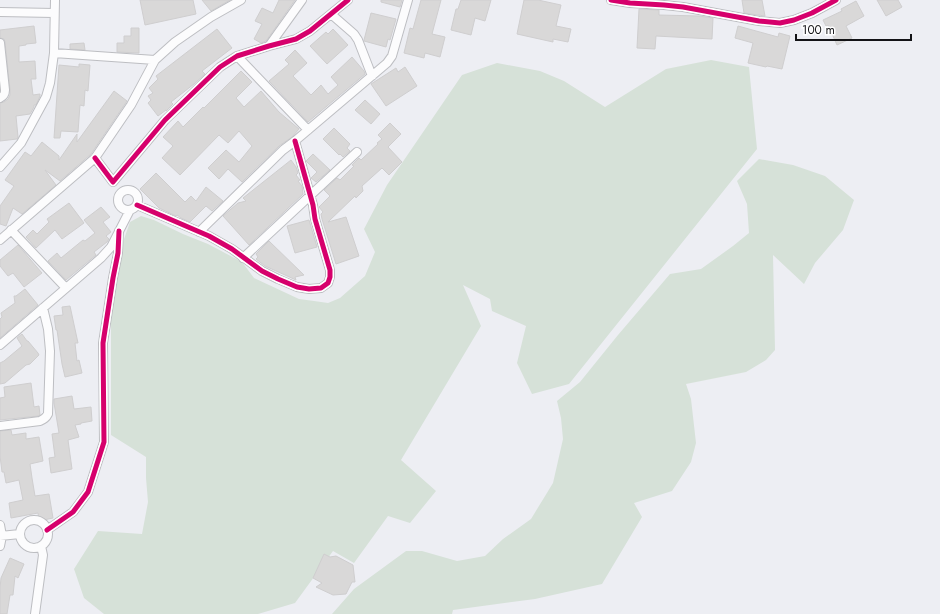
<svg xmlns="http://www.w3.org/2000/svg" width="940" height="614" font-family="Jost,sans-serif">
  <rect width="100%" height="100%" fill="#edeef3"/>
  <path fill="#d6e1d8" d="M711,60l38,7 8,82 -188,235 -37,10 -15,-31 9,-37 -34,-15 -2,-12 -27,-14 18,41 -80,134 35,31 -26,32 -22,-7 -34,47 -21,-12 -38,52 -37,11h-154l-20,-16 -10,-29 24,-38 44,3 6,-32 -2,-24v-21l-35,-22v-118l12,-75 7,-20 11,-6 13,4 29,14 25,10 34,18 12,16 45,21 15,2 14,2 12,-5 25,-22 10,-24 -11,-23 23,-44 75,-110 35,-12 43,8 24,10 41,26 61,-38z
    M759,159l34,6 32,11 29,24 -11,30 -28,33 -11,21 -31,-29 2,95 -9,10 -20,12 -60,12 5,15 5,44 -5,19 -19,29 -38,12 8,14 -40,67 -67,15 -82,11 -1,4h-120l22,-25 52,-38h16l35,10 28,-5 18,-17 28,-20 22,-36 10,-44 -2,-21 -4,-17 23,-19 38,-47 52,-61 31,-5 32,-23 16,-13 -2,-29 -10,-23z"/>
  <path fill="#d9d8d8" stroke="#cfcecf" d="M140,0h53l3,14 -51,11z
    M202,0h28l-19,11z
    M279,0h16l-29,41 -5,2 -7,-4 8,-15 -7,-3 7,-13 11,5z
    M381,0h21l-2,7 -19,-5z
    M421,0h20l-9,34 13,3 -5,20 -15,-4 -1,5 -20,-5 6,-25 3,1z
    M461,0h30l-6,21 -10,-3 -4,17 -20,-5 5,-21h2z
    M524,0h14l23,5 -5,21 15,3 -3,13 -15,-3v3l-36,-8z
    M742,0h20l3,16 -21,-3z
    M877,0h21l4,7 -16,9z
    M856,1l8,15 -18,10 6,12 -15,7 -9,-20 -2,1 -3,-6 19,-9 -1,-2z
    M639,9l20,1v5l40,1 14,2 -1,21 -56,-3 -1,13 -18,-1z
    M371,13l25,6 -6,21 -2,-1 -2,8 -22,-6v-1z
    M34,26l2,17 -10,1v1l-7,1v16l16,-1 1,18h-5l2,16 7,-1v2l-4,9h-2v2l-4,7 -14,2 2,21 -1,2 -17,2v-38l4,-1 4,-3 2,-4v-5l-5,-48 -1,-3 -4,-1v-8z
    M738,26l40,11 1,-4 11,3 -8,33 -15,-3 -1,1 -18,-4 5,-20 -18,-5z
    M131,28h8v25l-22,-1v-9h7v-7h7z
    M217,29l15,19 -30,23 3,3 -11,10 -23,18 2,2 -7,7v-1l-8,6 -10,-13 3,-3 -3,-4 5,-3 -4,-5 9,-9 -2,-3z
    M333,29l15,16 -21,19 -17,-18 16,-14 2,2z
    M84,43l1,7 -15,-1v-5z
    M295,50l12,13 -14,13 18,19 10,-10 7,9 10,-9 -7,-8 21,-20 12,14 1,3 -57,48 -39,-41 20,-17 -4,-4z
    M79,64l11,1 -2,26 -3,-1 -1,16 -4,-1 -2,27 -17,-1 -1,7h-6l5,-73 20,2z
    M405,67l12,19 -31,20 -15,-22 25,-16 2,4z
    M241,71l11,11 -16,16 8,9 17,-16 18,21 20,17 -7,8 -13,9 -37,36 -14,-13 -9,10 -11,-11 18,-18 13,12 13,-16 -13,-15 -11,12 -9,-8 -39,40 -18,-17 11,-12 -10,-9 15,-16 5,6 20,-20 1,1z
    M114,91l13,10 -36,53 -31,27 -15,-11 11,15 -34,29 -9,-6 -7,18 -6,-2v-18l14,-20 -9,-6 20,-28 6,4 11,-14 17,14v4l18,-26v8z
    M365,100l15,14 -9,10 -16,-14z
    M390,123l11,11 -13,13 14,15 -13,13 -7,-7 -20,18 1,5 -7,7 -1,-2 -27,26 18,-5 13,39 -23,8 -14,-45 -1,-5 2,-2 -4,-5 11,-11 -6,-6 13,-12 3,2 14,-14 -2,-1 7,-7 2,2 17,-16 -1,-1 5,-4 -4,-4z
    M334,128l16,16 -3,4 3,3 -7,6 -3,-3 -1,1 -16,-16z
    M313,154l17,16 -14,12 -5,-4 6,-6 -11,-11z
    M291,160l5,7 2,6 -2,2 4,5 -2,1 4,5 1,8 -54,51 -26,-29 15,-13 8,-2 -3,-3z
    M156,173l29,29 6,-6 5,5 10,-14 17,14 -11,10 -6,-5 -16,16 -9,-4 -4,-3 -1,1 -17,-8 -19,-19z
    M69,203l15,20 -22,16 -7,-9 -19,18 -10,-11 7,-7 4,4 12,-12 -2,-3z
    M101,207l9,10 -7,5 8,10 -5,4 3,3 -2,3 -13,10 2,3 -30,25 -18,-19 9,-8 4,5 22,-18 2,1 10,-8 -11,-13z
    M309,220l8,27 -22,6 -8,-27z
    M269,241l35,34 -9,2 1,3 -31,-14 -9,-7 2,-2 -2,-3z
    M18,245l24,28 -18,14 -11,-14 -5,3 -8,-10v-6z
    M25,289l13,16 -38,33v-19l2,-2 -1,-4 14,-10 -1,-7h2z
    M70,306l8,37h-3l2,18 2,-1 3,13 -17,4 -3,-13 -5,-34h-1l-2,-14 9,-1 -1,-8z
    M22,334l5,7h1l10,12 1,2 -9,9 -4,1 -21,18 -5,1v-21l4,-2 18,-15 -5,-8z
    M31,383l3,24 5,-1 1,9 -2,1 -38,4v-22l5,-1 -1,-10z
    M72,396l2,13 17,-2 1,14 -11,2v1l-6,1 4,12 -11,3 4,29 -21,4 -2,-15 6,-1 -3,-23 7,-1 -5,-30v-4z
    M11,430l1,5 14,-2v6l13,-2 4,24 -13,3 2,14 3,18 14,-2 4,24 -14,3 -1,-8 -27,5 -2,-15 14,-3 -4,-20 -13,3 -2,-11h-2l-2,-16v-25z
    M324,554l6,3 6,-1 17,9 2,17h-3l-6,12 -13,1 -17,-8 6,-4 -9,-5z
    M10,558l14,6 -6,14 -3,-2 -2,19h-3l-3,19h-7v-26l1,-10z"/>
  <g fill="none" stroke-linecap="round" stroke-linejoin="round">
    <g stroke="#bdbec2" stroke-width="10">
      <path id="street" d="M611,0l19,3 34,2 19,2 76,14 21,2 14,-3 18,-7 24,-13
        M0,12l54,1
        M331,14l23,20 4,6 14,36
        M0,43l5,47c0,4 -1,6 -5,8
        M269,46l33,-46
        M54,53l101,7 20,-18 36,-25 30,-17
        M237,56l71,74
        M95,158l18,24 52,-62 55,-53 17,-11 32,-10 27,-7 14,-8 38,-31
        M0,167l21,-24 25,-46 4,-14 4,-30 1,-53
        M118 200a10 10 0 1 1 20 0a10 10 0 1 1-20 0Z
        M137,205l72,31 23,13 30,22 16,8 19,8 12,2 12,-1 7,-5 2,-6v-7l-15,-51 -2,-14 -18,-64
        M11,230l55,58
        M199,232l84,-82 12,-9 92,-78 5,-7 16,-56
        M0,240l95,-82 36,-53 24,-45
        M243,258l114,-106
        M0,345l101,-87 10,-11 19,-37
        M0,426l40,-5c4,-2 6,-3 8,-7l2,-63 -2,-22 -5,-21
        M20 534a14 14 0 1 1 28 0a14 14 0 1 1-28 0Z
        M0,525l2,11 -2,10
        M47,530l26,-18 15,-20 16,-50 -1,-99 10,-65 5,-25 1,-22
        M0,536l20,-2
        M35,614l8,-59 -2,-9"/>
    </g>
    <use href="#street" stroke="#fcfcfd" stroke-width="8"/>
    <g stroke="#fff" stroke-width="8">
      <path id="cycleway" d="M611,0l19,3 34,2 19,2 76,14 21,2 14,-3 18,-7 24,-13
        M95,158l18,24 52,-62 55,-53 17,-11 32,-10 27,-7 14,-8 38,-31
        M137,205l72,31 23,13 30,22 16,8 19,8 12,2 12,-1 7,-5 2,-6v-7l-15,-51 -2,-14 -18,-64
        M47,530l26,-18 15,-20 16,-50 -1,-99 10,-65 5,-25 1,-22"/>
    </g>
    <use href="#cycleway" stroke="#d6006c" stroke-width="5"/>
  </g>
  <path d="M796 34v6h115v-6" fill="none" stroke="#131316" stroke-width="2"/>
  <text x="802" y="34" font-size="12" fill="#131316" stroke="#ffffff" stroke-width="3" paint-order="stroke">100 m</text>
</svg>
